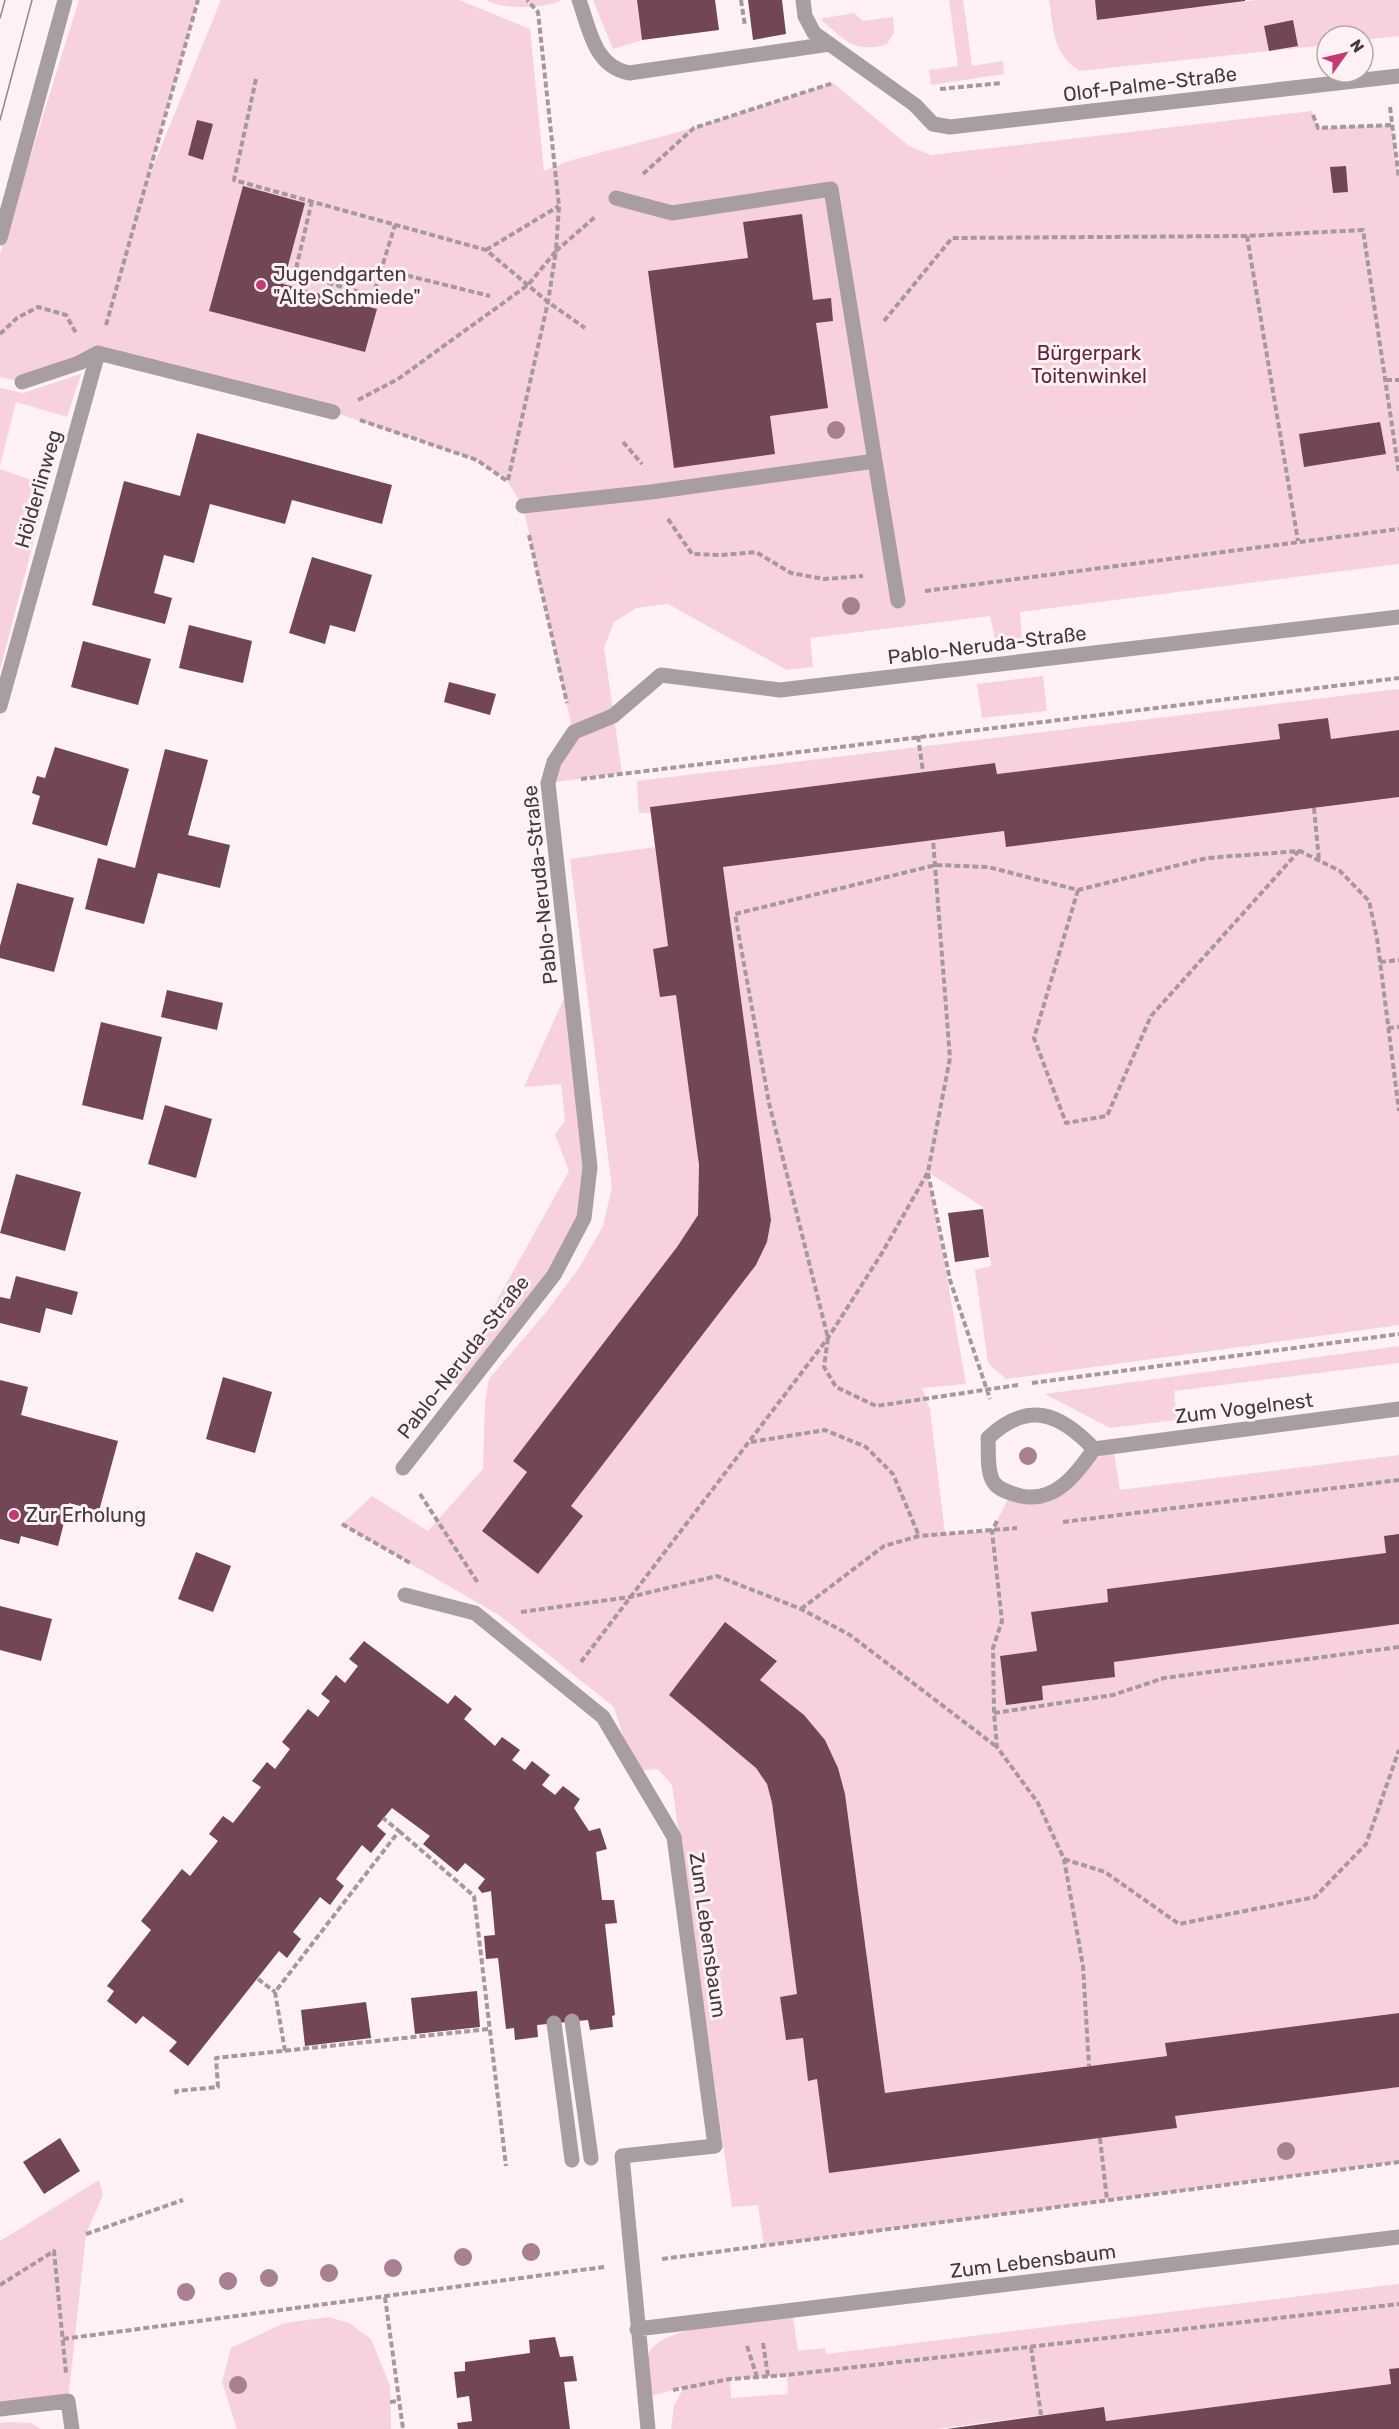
<svg xmlns="http://www.w3.org/2000/svg" width="1399" height="2429" font-family="Rubik,sans-serif">
  <rect width="100%" height="100%" fill="#fff1f4"/>
  <path fill="#f7d1dc" fill-rule="evenodd" d="M79,0h119l-52,184 75,-184h238l71,29 14,142 25,-10 125,-33 139,-45 76,63 22,9 381,-44 6,17 74,-3 7,53v386l-379,48 2,29 -26,3 -6,-28 -180,22 3,29 -26,3 -119,-66 -32,4 -22,14 -10,26 18,125 -74,10 25,-51 -50,-226 -16,-25 -30,-21 -144,-48 -235,-59 -76,29 -22,-5v-123z
    M487,0h73v1c-15,7 -60,9 -73,-1z
    M593,0h44l5,40 -29,9z
    M949,0h14l9,66 31,-5 1,13 -73,11 -2,-15 29,-4z
    M1049,0h46l3,20 159,-20h142v36l-36,4v-4h-36v9l-248,26c-27,-20 -25,-40 -30,-71z
    M854,13l9,8 30,-4 1,15 -7,12c-33,10 -43,-5 -67,-25z
    M81,374l-14,43 -51,-15 -16,64v-78l23,5z
    M0,469l48,17 -48,184z
    M1043,676l4,35 -65,7 -5,-34z
    M1399,689v41l-68,9 -3,-21 -50,6 2,15 -283,35 -2,-11 -345,44 1,6h-12l-2,-32z
    M1399,797v528l-393,54 -18,-16 -13,-93 16,-4 -8,-59 -55,-35 38,212 -44,4 8,21 15,125 47,-3 19,-38 25,6 58,-50 19,-2 7,43 279,-35v79l-13,19 -278,36v13l-76,10 5,39 -37,5 6,49 36,-19 73,-9 -1,-15 285,-38v389l-233,30 1,13 -282,37 -40,-299c-17,-63 -36,-75 -85,-114l17,-20 -52,-38 -56,73 87,73 11,16 5,19 25,191 -17,3 6,42 17,-1 5,42 9,-1 12,94 347,-45 -1,-12 224,-29v75l-635,84 -6,-41 -26,2 -60,-422 -14,-16 -24,2 -20,-64 -115,-92 -157,-91 30,-28 56,35 55,-62 2,-65 4,-25 58,-68 32,-43 24,-42 9,-39 -42,-328 85,-12 13,99 -15,3 4,22 19,24 23,170 -1,50 -21,32 -164,214 14,11 -45,59 56,43 45,-58 -12,-10 185,-241 11,-23 4,-22 -48,-353 281,-36 2,16z
    M571,983l19,184 -6,51 -30,57 -90,113 -12,-7 117,-210 -14,-37 10,-13 -4,-37 -37,3z
    M1399,1346v17l-225,28 3,29 -67,8 -65,-34z
    M99,2180l4,15 -17,39 -18,167 -68,8v-168z
    M1399,2284v84l-10,1 2,15 -285,37 -2,-14 -168,22h-265l3,-23 10,-19 -40,11c1,-15 -1,-34 6,-47 14,-25 113,-35 142,-40l6,40 27,-3 1,6zM787,2376l1,18 -57,4 -1,-19z
    M329,2317l20,6 22,16 19,47 1,43h-154l-15,-47 9,-34 53,-25z
    M9,2422l22,1 10,6h-41v-6z"/>
  <path fill="#724654" d="M637,0h78l4,30 -77,10z
    M748,0h34l4,34 -33,6z
    M1095,0h150v1l-148,19z
    M1293,20l5,26 -29,5 -5,-25z
    M197,120l16,4 -10,36 -15,-5z
    M1346,166l2,26 -15,1 -3,-26z
    M243,186l62,17 -22,81 94,25 -12,43 -156,-41z
    M802,214l11,86 18,-2 2,23 -17,2 12,85 -58,8 5,38 -101,14 -26,-197 100,-13 -5,-36z
    M1380,422l6,32 -82,13 -5,-33z
    M197,433l195,52 -10,39 -90,-24 -7,24 -75,-20 -16,59 -30,-8 -10,38 18,5 -7,26 -73,-19 32,-124 56,15z
    M312,557l60,18 -17,57 -25,-7 -5,19 -36,-11z
    M189,625l63,16 -9,42 -64,-15z
    M83,641l68,18 -13,46 -67,-18z
    M449,682l47,12 -6,21 -46,-13z
    M1328,718l3,21 68,-9v67l-393,50 -2,-16 -281,36 48,353 -4,22 -11,23 -185,241 12,10 -45,58 -56,-43 45,-59 -14,-11 164,-214 21,-32 1,-50 -23,-170 -16,2 -7,-48 15,-3 -18,-139 345,-44 2,11 283,-35 -2,-15z
    M55,747l74,22 -22,77 -75,-22 8,-28 -8,-3 5,-17 8,2z
    M165,749l43,11 -20,75 42,10 -10,43 -62,-15 -14,51 -59,-15 13,-51 37,10z
    M17,883l57,15 -20,74 -54,-14v-12z
    M167,990l56,13 -6,27 -56,-13z
    M101,1022l61,15 -19,83 -61,-15z
    M165,1105l47,14 -16,59 -48,-14z
    M16,1174l65,18 -16,59 -65,-18z
    M983,1209l6,48 -34,5 -7,-49z
    M16,1276l62,16 -6,23 -26,-7 -6,25 -40,-10v-26l10,2z
    M223,1377l49,15 -17,61 -49,-14z
    M0,1380l28,7 -7,28 97,26 -19,70 -30,-8 -11,43 -37,-10 -2,8 -19,-5z
    M1399,1534v90l-285,38 1,15 -73,9 1,14 -37,5 -6,-49 37,-5 -6,-39 77,-10 -1,-13 279,-36 -2,-17z
    M196,1552l35,14 -18,46 -35,-13z
    M0,1606l52,13 -11,42 -41,-11z
    M725,1622l52,39 -17,19 44,35 21,25 13,28 7,26 40,299 282,-37 -2,-13 234,-30v74l-224,29 2,12 -348,45 -12,-94 -9,2 -5,-43 -17,2 -6,-43 17,-3 -25,-191 -5,-19 -11,-16 -87,-73z
    M364,1641l84,63 7,-9 17,14 -8,10 31,27 7,-9 18,13 -8,10 13,10 7,-9 18,14 -8,10 13,10 8,-9 17,13 -6,9 15,23 11,-3 7,21 -11,3 6,48h12l3,23 -12,1 10,91 -3,1 1,11 -23,3 -2,-10 -51,5 1,12 -23,3 -1,-12 -8,1 -8,-71 -12,1 -2,-23 11,-1 -4,-44 -9,2 -4,-5 7,-9 -20,-16 -8,9 -34,-28 7,-8 -38,-28 -15,18 9,8 -15,19 -9,-8 -26,34 8,7 -14,19 -10,-8 -27,35 8,7 -14,19 -8,-7 -91,115 -19,-15 8,-9 -34,-26 -7,8 -29,-23 7,-10 -7,-5 44,-56 -10,-9 41,-52 8,7 28,-35 -9,-7 14,-18 10,7 28,-36 -9,-6 15,-19 8,7 15,-20 -8,-7 26,-33 10,8 12,-16 -9,-7 15,-19 9,8 13,-17 -9,-7z
    M477,1991l3,36 -65,7 -4,-36z
    M366,2002l5,36 -66,8 -4,-36z
    M60,2138l20,33 -36,23 -21,-32z
    M555,2337l5,20 13,-1 4,25 -13,1 6,47h-112l-1,-6 15,-2 -3,-25 -12,2 -3,-26 11,-1v-9l65,-9 -1,-13z
    M1399,2368v61h-452l157,-22 2,14 285,-37 -2,-15z"/>
  <g fill="none" stroke-linecap="round" stroke-linejoin="round">
    <path stroke="#a5999c" stroke-width="4" stroke-dasharray="6 3" stroke-linecap="butt" d="M741,0l4,26
      M256,79l-22,101 252,70 62,52 37,26
      M940,89l62,-6
      M1390,107l9,71
      M1313,115l5,13 74,-3
      M643,174l51,-46 139,-45
      M312,201l-17,72 78,23 22,-71
      M1247,236l51,305
      M486,250l73,-44
      M381,269l109,27
      M884,321l68,-83 295,-2 116,-6 36,243
      M106,325l92,-325
      M0,334l17,-16 21,-11 28,8 10,18
      M1386,380h13
      M358,400l40,-21 130,-94 28,-34 3,-45 -21,-194 -11,-12
      M360,420l117,40 30,21
      M623,442l19,22
      M508,480l40,-178 8,-51 39,-34
      M668,519l24,35 30,1 34,-3 35,21 33,6 39,-3
      M529,535l38,168
      M925,591l474,-62
      M918,736l5,36
      M581,779l818,-101
      M1314,808l5,52
      M1078,890l-44,148 32,85 41,-7 44,-100 148,-165
      M1380,962l19,-2
      M1388,1028l11,-1
      M928,1173l22,107 40,119
      M1032,1383l367,-49
      M1018,1385l-142,21 -40,-19 -12,-20 4,-29 -59,-235 -34,-189 201,-49 52,2 90,23 129,-32 93,-7 40,20 29,30 8,37 22,173
      M751,1442l74,-12 41,17 27,27 26,62
      M420,1494l58,89
      M997,1521l-5,10 10,90 -9,27 1,65 3,34 41,56 26,56 19,107 6,100
      M1063,1522l336,-42
      M342,1524l70,40
      M801,1609l83,-63 35,-10 98,-8
      M521,1612l109,-15 87,-21 84,33 49,26 147,112
      M581,1662l247,-324 54,-85 46,-81 22,-114 -17,-218
      M994,1713l119,-18 51,-17 235,-31
      M399,1831l75,65 32,270
      M1064,1859l41,13 74,52 136,-27 51,-53 33,-94
      M258,1979l17,13
      M285,2051l-10,-59 124,-161 -16,-13
      M177,2094l-1,-3 42,-4 -2,-29 273,-29
      M1100,2138l7,62
      M86,2234l97,-34
      M662,2259l737,-97
      M0,2285l54,-34 12,122
      M385,2297l18,132
      M63,2339l541,-72
      M763,2343l5,33
      M747,2346l10,31
      M1031,2347l10,68
      M673,2390l57,-11 57,-4 612,-71
      M390,2402l9,-1"/>
    <path stroke="#a89ea1" stroke-width="15" d="M579,0c11,30 15,66 50,73l201,-29
      M803,0l2,16 9,17 101,72 18,19 17,3 449,-51
      M0,238l65,-238
      M22,382l57,-19 19,-10 235,59
      M875,461l23,140
      M523,506l128,-14 224,-31 -44,-272 -159,24 -56,-15
      M0,706l98,-353
      M1094,1449c-34,-36 -66,-49 -106,-11 1,13 -2,36 7,46 6,7 18,10 26,12 34,7 55,-21 73,-47l305,-40
      M403,1468l151,-193 30,-57 6,-51 -42,-384 6,-21 20,-30 39,-16 48,-41 119,15 619,-73
      M405,1595l70,18 128,104 71,120 41,309 -93,10 26,273
      M572,2021l19,137
      M554,2023l18,137
      M637,2329l762,-92
      M0,2409l68,-8 4,28"/>
    <path stroke="#93888b" stroke-width="1.5" d="M0,18l5,-18
      M0,120l32,-120"/>
  </g>
  <g fill="#a9808f">
    <circle cx="836" cy="430" r="9"/>
    <circle cx="851" cy="606" r="9"/>
    <circle cx="1028" cy="1456" r="9"/>
    <circle cx="1286" cy="2151" r="9"/>
    <circle cx="531" cy="2252" r="9"/>
    <circle cx="463" cy="2257" r="9"/>
    <circle cx="393" cy="2268" r="9"/>
    <circle cx="329" cy="2273" r="9"/>
    <circle cx="269" cy="2278" r="9"/>
    <circle cx="228" cy="2281" r="9"/>
    <circle cx="186" cy="2292" r="9"/>
    <circle cx="238" cy="2385" r="9"/>
  </g>
  <g fill="#c43a74" stroke="#fff1f4" stroke-width="2">
    <circle cx="261" cy="285" r="6"/>
    <circle cx="14" cy="1515" r="6"/>
  </g>
  <g text-anchor="middle" stroke-width="6" stroke-linejoin="round" paint-order="stroke">
    <g font-size="20" fill="#433a3c" stroke="#fff1f4">
      <text transform="translate(1150 84) rotate(-7)" y="7">Olof-Palme-Straße</text>
      <text transform="translate(38 489) rotate(-74)" y="7">Hölderlinweg</text>
      <text transform="translate(987 645) rotate(-7)" y="7">Pablo-Neruda-Straße</text>
      <text transform="translate(540 885) rotate(-96)" y="7">Pablo-Neruda-Straße</text>
      <text transform="translate(463 1357) rotate(-52)" y="7">Pablo-Neruda-Straße</text>
      <text transform="translate(1244 1408) rotate(-7)" y="7">Zum Vogelnest</text>
      <text transform="translate(708 1935) rotate(82)" y="7">Zum Lebensbaum</text>
      <text transform="translate(1033 2261) rotate(-7)" y="7">Zum Lebensbaum</text>
    </g>
    <g font-size="20" fill="#433a3c" stroke="#fff1f4" text-anchor="start">
      <text x="273" y="281">Jugendgarten<tspan x="273" dy="23">"Alte Schmiede"</tspan></text>
      <text x="26" y="1522">Zur Erholung</text>
    </g>
    <g font-size="20" fill="#63243c" stroke="#fff1f4">
      <text x="1089" y="360">Bürgerpark<tspan x="1089" dy="23">Toitenwinkel</tspan></text>
    </g>
  </g>
  <g transform="translate(1345 54) rotate(56)"><circle r="28" fill="#fff1f4" stroke="#b4a8aa" stroke-width="1.5"/>
  <path d="M0-4.5L10 22L0 15L-10 22Z" fill="#c43a74"/>
  <text y="-9" font-size="16" font-weight="bold" text-anchor="middle" fill="#433a3c">N</text>
  </g>
</svg>
